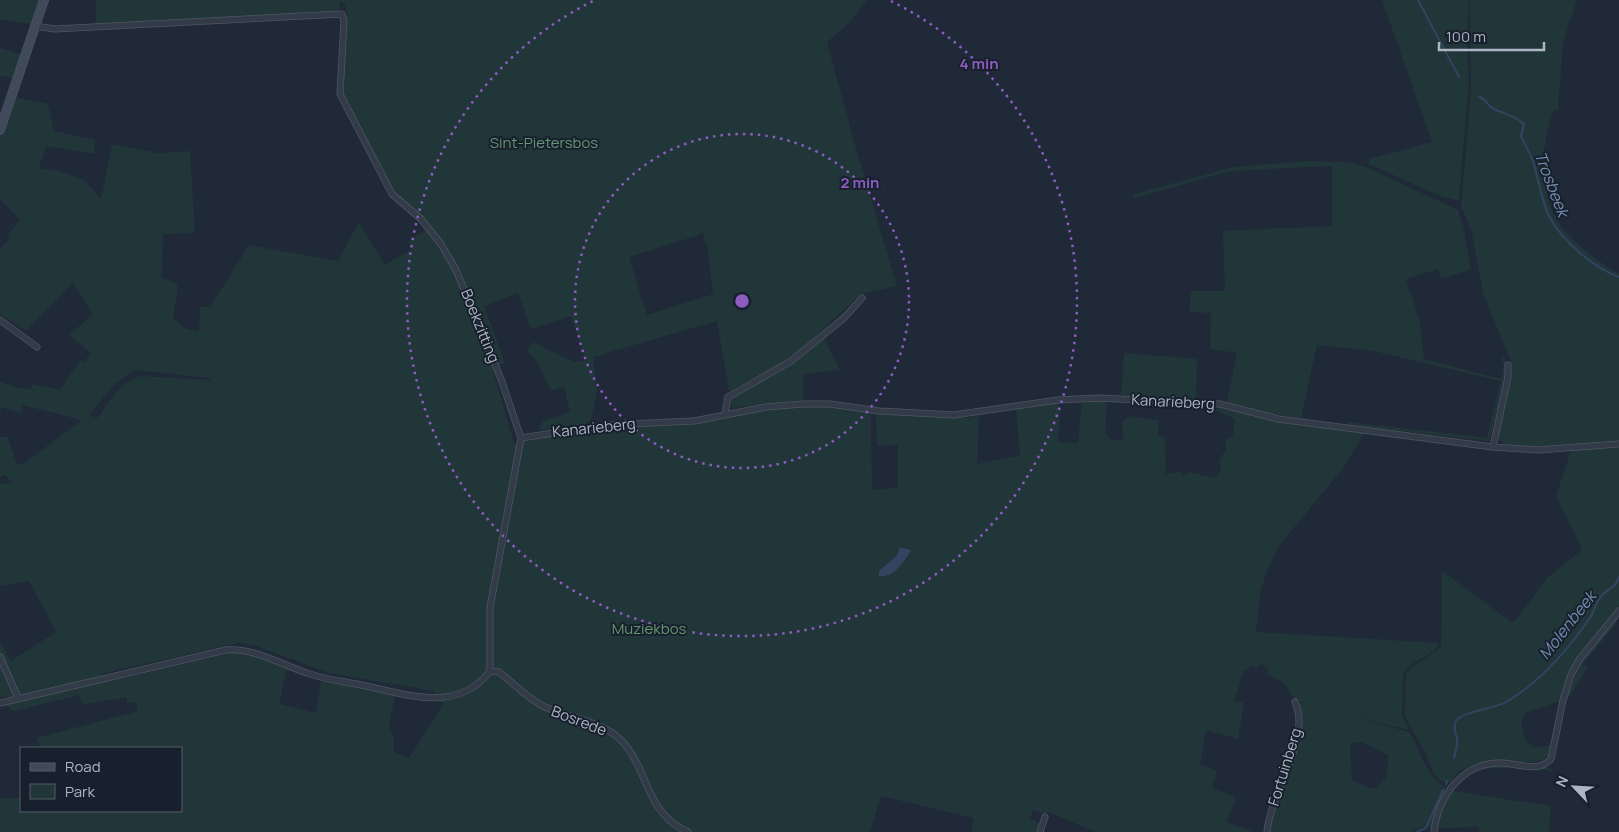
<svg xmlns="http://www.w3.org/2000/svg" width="1619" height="832" font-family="Manrope,sans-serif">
  <rect width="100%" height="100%" fill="#202938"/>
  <path fill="#213639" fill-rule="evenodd" d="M0,0h40l-8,24 -32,-5z
    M96,0h771l-18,23 -22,19 28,103 42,141 -36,8 -62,57 -21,14 -49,26 -12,-70 -124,36 4,36 -6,27 -7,5 -42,5 -3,-3 4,-6 27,-9 -6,-26 -13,5 -14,-30 -10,-10 6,-9 41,20 12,-2 -15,-44 -40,13 -13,-36 -34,13 21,57 -13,4 22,76 91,-15 86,-4 69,-13 69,-6 42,8 1,77 26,-3v-42l-21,1 -1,-32 90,4 13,-2 -2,48 43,-9 -4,-46 41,-6 3,6 -2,33 20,1 4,-42h25l-2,33h3l1,5 14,2 -1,-20 7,-5 30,5 -1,15 7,1 1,37 15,-3 1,5 7,-4 26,6 6,-7 -2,-11 7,-10v-10l7,-5 2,-16 -18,-8 2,-5 45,12 100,15 -20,34 -66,80 -11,24 -6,18 -5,43 183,11c-6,15 -29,16 -36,32l-1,40 7,15 -58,-14 58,16c13,19 15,43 36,55l1,3 -10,20 -4,18 -8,-1 -12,5h-143l29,-95v-34h6l-9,-3 -11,-17 -17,-9 2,-5 -8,-5 -6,4 -3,-3 -4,5 -4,-1 -10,32 10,2 -6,36 -32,-9 -6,34 17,7 -5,17 24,9 -9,25 26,10h-157l-48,-20 -2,3 -13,-5 -3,9 11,5 -3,8h-66l1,-14 -92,-22 -11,36h-870v-34h21v13h160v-63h-141l-3,-10 101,-27 -2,-9 -9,1v-6l-45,8 -3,-10 -65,16 -7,-5 -1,-10 -6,1v-55l11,19 45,-29 -27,-51 -29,5v-102l12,-2 -7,-7 -5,2v-40h8l8,26 6,2 60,-45 -60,-15 -1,8 -20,-6 -1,13v-38l19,6 12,1 1,-5 28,6 20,-30 4,2 7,-9 -22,-18 24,-21 -20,-31 -47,48 -26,-17v-65l10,-11 -3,-2 13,-17 -20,-20v-59l15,-43 33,7 6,27 41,9 -1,14 -48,-8 -7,22 20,3 25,9 17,19 11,-55 46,9 32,-2 5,82 -32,1 -1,44 14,5 2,5 -5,30 11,10 15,4 1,-25h10l39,-62 89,16 21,-39 26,43 27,-16 -3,-8 17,-11 -9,-12 3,-5 -14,-8 -13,-13 -50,-97 -1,-11 5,-73 -4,-9h-3l-1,8 -15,4 -228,10zM702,231l5,16 6,47 -66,21 -18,-58 70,-22zM134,370l76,8 1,2 -71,-4c-19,6 -32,27 -43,42l-8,-3 25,-30zM902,546l9,4 -32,26 1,-5 17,-16 3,-8zM238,643l15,2 76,28 104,18 10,12 -2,5 -32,50 -15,-6v-14l-5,-13 6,-29 -74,-16 -5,33 -37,-9 8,-35 -39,-16 -11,-1 -136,31 -1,-9zM1356,742h6l26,13 -1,21 -13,13 -22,-9c0,-12 -3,-24 -1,-36z
    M1382,0h87l-2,44 2,36 -10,121 -19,-5 -71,-32v-5l63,-17z
    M1470,0h107l-14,43 -5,67h-5c-4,18 -11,37 -10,56 0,14 5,36 11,49 10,21 45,48 65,59v167l-84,6 -28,-2 -9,-6 14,-70 -1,-8 -27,-65 -13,-67 -10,-23 10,-114z
    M0,48l21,6 -8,24 -13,-2z
    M1306,161l41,1 19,5 92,43 5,15 8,44 -30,10 -3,-10 -32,10 14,42 4,38 77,20 3,-14 -3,-7 2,-2 3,6v15l-17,64 -142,-16 1,-3 139,16 14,-57 -128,-30 -56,-6 -16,74 -40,-7 -34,-10 10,-49 -27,-4 1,-36 -22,-1 2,-21h34l-2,-60 109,-5v-60l-101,5 -97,27 -1,-4 101,-27z
    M824,338l16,32 -37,4v26l-70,8 -2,-2 -1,-7z
    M1124,353l73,6 -1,40 -75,-4z
    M1610,446h9v160l-39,48 -19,47 -34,11 -6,9 3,17 10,10 19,-4 -1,9c-17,17 -48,5 -71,9 -7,2 -15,6 -22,9l-9,12c-18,-1 -19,-19 -25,-31 -7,-12 -13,-23 -20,-35l1,-45 35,-25 1,-76 71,52 34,-45 35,-28 -26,-54 15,-45z
    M1619,614l-3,10 -34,41 6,2 -25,40 18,-46z
    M1501,765l36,4 10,-2 8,5c-14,-3 -65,-7 -78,-1 -10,4 -16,12 -24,20l98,15 -2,26h-70v-5l-42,1c2,-22 19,-52 41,-60 7,-2 16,-2 23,-3z"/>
  <path fill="#324460" d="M900,547l11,3c-6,11 -18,29 -32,26v-5l18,-16z"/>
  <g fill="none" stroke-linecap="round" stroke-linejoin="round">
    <path stroke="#324460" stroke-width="2" d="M1418,0l41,77
      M1479,97c9,3 8,9 15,12 10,5 22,7 30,15l-3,12c4,10 12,21 14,32 4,16 7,33 14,48 13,25 45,52 70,61
      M1454,758c1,-5 3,-10 3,-15 1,-7 -5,-16 -1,-22 7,-10 38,-12 50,-19 34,-20 61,-51 83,-83 5,-6 6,-14 10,-20 6,-10 16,-9 20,-22
      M1446,784l1,-3
      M1417,832l9,-4 17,-38"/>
    <g stroke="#4e5663" stroke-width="7">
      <path id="street" d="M35,26l20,3 287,-15 2,7 -4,73 52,100 29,25 20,25 15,26 45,109 20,59 -31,170v63
        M0,320l37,27
        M725,414l3,-17 63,-36 53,-43 18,-20
        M521,438l86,-13 87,-4 72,-14 37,-3h27l49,7 75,4 104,-15 41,-2 121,6 58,15 215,28 45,3 81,-6
        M1493,447l15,-70v-12
        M0,657l18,41
        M490,671l9,1c16,12 28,27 46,35 26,12 56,13 77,34 28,31 23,72 66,91
        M0,703l226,-53c31,-2 55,15 84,24 18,6 37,8 56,12 42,9 93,27 124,-15
        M1040,832l5,-15
        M1267,832c3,-38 45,-93 28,-130
        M1434,832c4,-36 29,-71 69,-69 16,1 36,10 48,-4l12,-59 8,-25 8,-15 40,-49"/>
    </g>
    <g stroke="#4e5663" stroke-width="10">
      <path id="secondary" d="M0,130l44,-130"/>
    </g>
    <use href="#street" stroke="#333b48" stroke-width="5.5"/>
    <use href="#secondary" stroke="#414a5b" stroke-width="9"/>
  </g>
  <g fill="none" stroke="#8c5cc1" stroke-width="2.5" stroke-dasharray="2.5 5">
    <circle cx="742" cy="301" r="167"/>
    <path d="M891 1A335 335 0 1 1 593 1"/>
  </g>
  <g text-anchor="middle" stroke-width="4" stroke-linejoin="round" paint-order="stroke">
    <g font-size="15" fill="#649671" stroke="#19202d">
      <text x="544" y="148">Sint-Pietersbos</text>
      <text x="649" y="634">Muziekbos</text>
    </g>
    <g font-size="15" fill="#adb6c5" stroke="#19202d">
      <text transform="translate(480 326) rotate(68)" y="5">Boekzitting</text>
      <text transform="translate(1173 402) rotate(3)" y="5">Kanarieberg</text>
      <text transform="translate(594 428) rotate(-6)" y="5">Kanarieberg</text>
      <text transform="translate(579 721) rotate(21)" y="5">Bosrede</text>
      <text transform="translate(1285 767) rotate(-73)" y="5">Fortuinberg</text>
    </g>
    <g font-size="16" font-style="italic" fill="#748caf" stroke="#19202d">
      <text transform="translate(1552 184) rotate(69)" y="6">Trosbeek</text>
      <text transform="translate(1567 625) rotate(-52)" y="6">Molenbeek</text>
    </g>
  </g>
  <circle cx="742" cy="301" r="8" fill="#8c5cc1" stroke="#19202d" stroke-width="2.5"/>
  <g font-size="15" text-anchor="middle" font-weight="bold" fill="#8c5cc1" stroke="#19202d" stroke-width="4" stroke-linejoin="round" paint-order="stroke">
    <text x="979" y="69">4 min</text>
    <text x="860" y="188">2 min</text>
  </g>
  <rect x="20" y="747" width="162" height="65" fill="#19202d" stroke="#545c6a"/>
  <rect x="30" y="763" width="25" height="8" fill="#414a5b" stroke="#545c6a"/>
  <text x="65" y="772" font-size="15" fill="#adb6c5">Road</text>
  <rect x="30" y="784" width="25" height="15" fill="#213639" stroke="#545c6a"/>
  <text x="65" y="797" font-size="15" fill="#adb6c5">Park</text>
  <g transform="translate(1574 787) rotate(295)" stroke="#19202d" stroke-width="4" paint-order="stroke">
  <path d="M0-4L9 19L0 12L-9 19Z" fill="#adb6c5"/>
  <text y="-8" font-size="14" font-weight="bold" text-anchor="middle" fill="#adb6c5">N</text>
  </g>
  <path d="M1439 42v8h105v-8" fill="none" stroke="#adb6c5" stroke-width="2.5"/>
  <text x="1446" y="42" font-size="15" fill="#adb6c5" stroke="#19202d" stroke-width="4" paint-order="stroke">100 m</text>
</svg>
